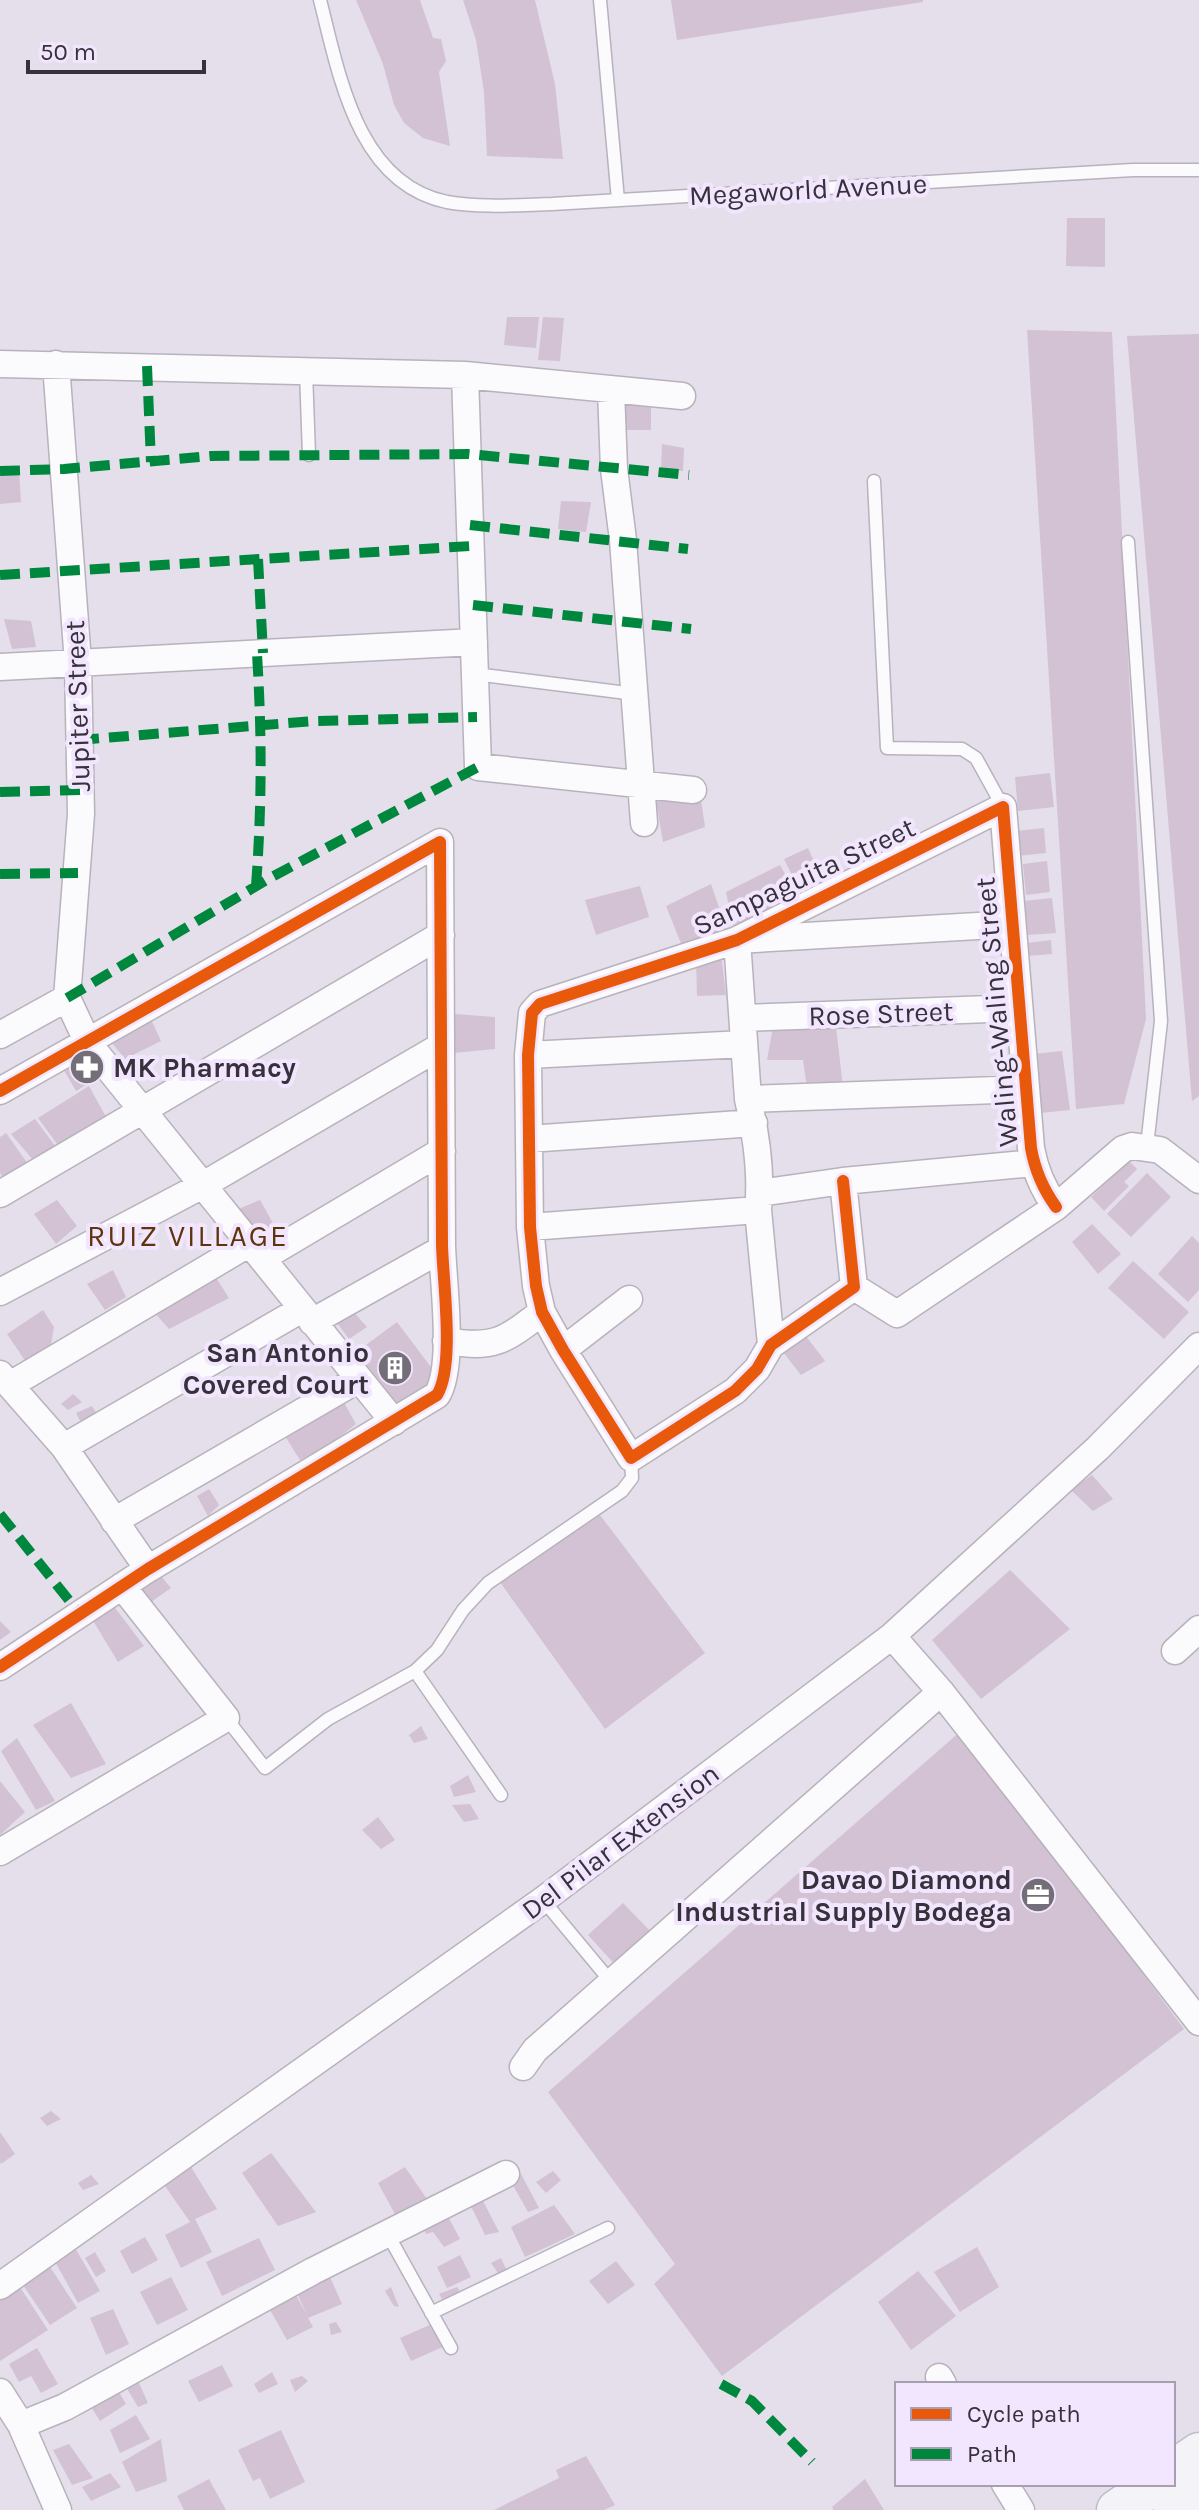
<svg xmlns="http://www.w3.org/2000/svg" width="1199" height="2510" font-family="Karla,sans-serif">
  <rect width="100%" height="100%" fill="#e5dfeb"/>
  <path fill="#d2c2d3" d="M356,0h64l13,38 8,1 5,22 -7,11 11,74 -27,-8 -19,-15 -10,-18 -11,-41z
    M463,0h72l20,84 8,75 -76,-3 -3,-64 -8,-52z
    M671,0h252v2l-246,38z
    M1067,218h38v49l-39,-1z
    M507,317h32l-3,31 -32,-3z
    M543,317l21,1 -4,43 -22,-1z
    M1027,330l85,2 34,687 -22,85 -48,5z
    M1199,334v762l-7,5 -65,-765z
    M626,403l25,1v26h-28z
    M662,444l22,4 -1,23 -22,-2z
    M19,470l2,32 -21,2v-33z
    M561,501l30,1 -5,30 -28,-3z
    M4,619l27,2 5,26 -24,2z
    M1050,773l4,34 -36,4 -3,-34z
    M701,800l4,27 -42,15 -7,-41z
    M1044,828l2,25 -29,3 -2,-25z
    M808,848l15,34 -22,11 -17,-34z
    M1047,861l3,31 -24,3 -3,-31z
    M780,865l18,32 -64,33 -8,-38z
    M711,884l16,47 -45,15 -16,-40z
    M640,886l9,31 -53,18 -11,-35z
    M1052,898l4,35 -28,2 -4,-34z
    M1051,940l1,14 -24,2 -1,-13z
    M721,954l5,41 -29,1 -1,-39z
    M148,1013l13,28 -36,18 -17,-21z
    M455,1014l40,3v32l-42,4z
    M773,1027h63l7,60 -36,1 -4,-28h-36z
    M1062,1051l8,59 -30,3 -7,-59z
    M86,1052l16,23 -26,16 -15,-26z
    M89,1086l17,31 -46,31 -22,-30z
    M35,1119l21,28 -23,13 -22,-26z
    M6,1133l22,31 -24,15 -4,-6v-36z
    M1129,1161l8,8 -13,13 5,4 -25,25 -13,-14z
    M1147,1173l24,24 -40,40 -24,-23z
    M57,1200l20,26 -21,18 -22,-30z
    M260,1200l15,27 -18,11 -19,-29z
    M1092,1224l29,30 -23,20 -26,-32z
    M1192,1236l7,7v47l-11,12 -30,-28z
    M1133,1261l56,51 -25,27 -56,-51z
    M113,1270l13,27 -21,13 -18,-26z
    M215,1276l14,22 -60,31 -15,-17z
    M351,1309l16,18 -18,12 -14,-19z
    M43,1310l11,17 -3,17 -25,18 -19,-28z
    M397,1322l43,57 -46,34 -43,-57z
    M802,1331l23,30 -24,14 -21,-27z
    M73,1394l9,8 -14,8 -7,-6z
    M341,1397l15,27 -25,20 -31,16 -17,-27z
    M92,1406l7,11 -18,6 -5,-10z
    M1092,1475l21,24 -20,12 -22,-21z
    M209,1489l10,16 -11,11 -11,-20z
    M600,1515l105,138 -100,76 -105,-147z
    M1010,1570l60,59 -89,70 -49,-59z
    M160,1575l11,13 -20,14 -10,-13z
    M113,1605l31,41 -26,16 -26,-43z
    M0,1621l11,11 -11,8z
    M71,1703l35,61 -35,14 -38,-53z
    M421,1726l7,13 -14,4 -5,-8z
    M962,1730l222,299 -462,347 -68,-92 21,-20 -127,-172z
    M17,1738l38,63 -19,9 -35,-59z
    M468,1775l8,17 -22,5 -4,-11z
    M0,1781l25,31 -25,23z
    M470,1804l9,15 -15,3 -12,-17z
    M378,1817l17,23 -14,9 -19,-19z
    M623,1903l33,34 -38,31 -30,-33z
    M51,2111l10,8 -14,7 -7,-8z
    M0,2132l15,22 -14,10 -1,-2z
    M271,2153l45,59 -38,14 -36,-53z
    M191,2167l26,42 -22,10 17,33 -31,16 -16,-33 25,-13 -25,-36z
    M405,2167l22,32 -32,15 -17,-31z
    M553,2171l8,9 -15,13 -10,-11z
    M521,2174l18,34 -11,4 -18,-32z
    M91,2175l8,9 -16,6 -5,-7z
    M480,2195l19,37 -14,3 -16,-33z
    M554,2205l21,29 -50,23 -14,-30z
    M444,2209l16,30 -16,8 -11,-15 -7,2 -5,-11z
    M145,2237l13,23 -26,14 -12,-23z
    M259,2238l16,32 -53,26 -16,-34z
    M74,2246l26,45 -22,12 -25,-45z
    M977,2247l22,40 -39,25 -26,-40z
    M95,2252l11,19 -10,6 -11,-19z
    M460,2255l11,22 -24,11 -10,-21z
    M501,2258l7,15 -8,3 -9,-13z
    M616,2261l19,24 -27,19 -19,-23z
    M50,2267l27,41 -27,17 -27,-40z
    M918,2271l38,45 -45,34 -33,-48z
    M171,2277l17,33 -31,15 -17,-33z
    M330,2277l12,27 -34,14 5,9 -26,13 -18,-32 27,-13 11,20 -11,-24z
    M18,2284l30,46 -48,31v-66z
    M391,2287l8,20 -5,-1 -9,-15z
    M457,2287l5,7 -20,5 -3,-5z
    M113,2309l16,35 -23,11 -16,-37z
    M336,2322l6,10 -11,3 -2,-11z
    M434,2323l11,23 -34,15 -11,-23z
    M37,2348l21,36 -17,9 -10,-17 -12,6 -10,-18z
    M222,2365l11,21 -34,16 -11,-21z
    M272,2372l6,12 -19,9 -5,-9z
    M135,2374l13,29 -10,4 -15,-25z
    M302,2376l6,5 -13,11 -5,-12z
    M115,2385l11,19 -26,17 -12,-19z
    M136,2415l14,24 -30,14 -10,-23z
    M281,2430l24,52 -35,17 -10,-21 -7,3 -15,-31z
    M161,2439l6,42 -31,11 -14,-30z
    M69,2444l24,34 -21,7 -19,-35z
    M586,2456l29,49 -11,5h-110l65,-32 -3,-8z
    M110,2473l11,14 -30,14 -9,-14z
    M209,2479l17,31h-42l-7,-14z
    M865,2479l19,31h-50l-2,-3z"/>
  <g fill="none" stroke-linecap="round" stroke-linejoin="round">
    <g stroke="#b7b2bc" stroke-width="15">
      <path id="service" d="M320,0c19,74 37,184 127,202 34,6 70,3 105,2l581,-34h66
        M600,0l18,200
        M306,371l3,84
        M874,481l13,267 75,1 14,9 27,49
        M1128,542l33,479 -14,125
        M475,674l160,20
        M415,1671l86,124
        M226,1718l39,50 63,-49 87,-48 22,-21 26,-40 25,-27 134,-92 10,-13 -1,-20
        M543,1900l69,83
        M387,2233l64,115
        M431,2313l177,-85"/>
    </g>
    <g stroke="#b7b2bc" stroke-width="29">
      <path id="minor" d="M0,364l465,11 217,21
        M56,364l22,299 3,151 -14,184 21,45 306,379
        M465,375l13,392 215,23
        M611,390l3,79 9,71 21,283
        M0,667l474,-25
        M743,1018l276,-10
        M0,1035l67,-37
        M528,1055l216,-11
        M0,1091l440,-249c1,134 1,268 2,403 1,37 13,121 -5,150l-289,174 -148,98
        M748,1099l277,-10
        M529,1139l225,-16
        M843,1181l11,106 -83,58 -14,24 -22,22 -104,67 -68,-108 -21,-38 -6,-26 -6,-59 -2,-172 4,-42 8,-9 197,-64 266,-133 28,341c4,23 12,41 25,59
        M760,1193l83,-12 191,-18
        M0,1194l441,-259
        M530,1227l228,-17
        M262,1258l180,-107
        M854,1287l43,27 159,-107 67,-58 9,-3 28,4 39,30
        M0,1292l203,-107 238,-139
        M312,1322l130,-73
        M446,1341c49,8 58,0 96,-29
        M771,1345l-13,-135c4,-36 -2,-76 -10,-111l-11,-159 275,-16
        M563,1350l66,-51
        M0,1374l64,73 84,122
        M10,1385l240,-142
        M64,1447l238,-138
        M114,1521l245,-142
        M892,1636l49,56 258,330
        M1175,1651l24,-22
        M0,1852l226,-134 -104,-132
        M523,2067l12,-17 406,-358
        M0,2286l543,-386 349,-264 206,-188 101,-102
        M939,2377l4,7
        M0,2392l21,33 37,85
        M21,2425l44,-18 248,-136 193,-97
        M1005,2484l16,26"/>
    </g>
    <g stroke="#c0bdc8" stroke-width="43">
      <path id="primary" d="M1173,2471l26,-18
        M1117,2510l38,-26
        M1174,2510l25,-19"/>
    </g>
    <use href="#service" stroke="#fbfafc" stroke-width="12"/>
    <use href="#minor" stroke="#fbfafc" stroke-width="26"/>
    <use href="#primary" stroke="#f4f3f8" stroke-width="40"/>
    <path stroke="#00873e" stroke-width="10" stroke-dasharray="20 10" stroke-linecap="butt" d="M147,366l4,96
      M0,471l64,-2 147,-13 257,-2 221,21
      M470,525l218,24
      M258,559l5,94
      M0,575l471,-29
      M473,605l218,24
      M79,740l235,-19 163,-4
      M0,792l80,-2
      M0,874l78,-1
      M256,886c6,-81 6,-152 1,-232
      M67,998l203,-120 208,-111
      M0,1514l80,100
      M721,2384l31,17 60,61"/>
    <g stroke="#f2e6fe" stroke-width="17">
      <path id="cycleway" d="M0,1091l440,-249c1,134 1,268 2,403 1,37 13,121 -5,150l-289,174 -148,98
        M843,1181l11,106 -83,58 -14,24 -22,22 -104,67 -68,-108 -21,-38 -6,-26 -6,-59 -2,-172 4,-42 8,-9 197,-64 266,-133 28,341c4,23 12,41 25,59"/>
    </g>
    <use href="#cycleway" stroke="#e8590c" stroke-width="12"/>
  </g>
  <defs>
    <g id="pharmacy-disc" transform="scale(1.8)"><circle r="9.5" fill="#736e78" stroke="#f2e6fe"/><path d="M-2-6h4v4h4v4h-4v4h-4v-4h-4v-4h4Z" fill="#fff"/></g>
    <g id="building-disc" transform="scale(1.8)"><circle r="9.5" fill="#736e78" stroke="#f2e6fe"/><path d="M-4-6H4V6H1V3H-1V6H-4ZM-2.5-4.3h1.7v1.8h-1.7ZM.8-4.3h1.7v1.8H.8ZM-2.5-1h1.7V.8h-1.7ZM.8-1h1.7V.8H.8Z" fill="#fff"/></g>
    <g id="office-disc" transform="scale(1.8)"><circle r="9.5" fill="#736e78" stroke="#f2e6fe"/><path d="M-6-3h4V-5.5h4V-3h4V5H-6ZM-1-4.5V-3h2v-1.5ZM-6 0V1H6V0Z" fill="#fff"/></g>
  </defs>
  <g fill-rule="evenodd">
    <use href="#pharmacy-disc" x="87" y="1067"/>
    <use href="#building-disc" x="395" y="1368"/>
    <use href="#office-disc" x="1038" y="1895"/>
  </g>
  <g text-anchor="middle" stroke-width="8" stroke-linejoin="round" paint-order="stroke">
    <g font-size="28" fill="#36313a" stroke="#f2e6fe">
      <text transform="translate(808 189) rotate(-3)" y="10">Megaworld Avenue</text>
      <text transform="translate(77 706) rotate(-92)" y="10">Jupiter Street</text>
      <text transform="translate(804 876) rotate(-25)" y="10">Sampaguita Street</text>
      <text transform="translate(996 1012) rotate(-95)" y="10">Waling-Waling Street</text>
      <text transform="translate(881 1013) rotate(-2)" y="10">Rose Street</text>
      <text transform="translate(620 1841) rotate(-37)" y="10">Del Pilar Extension</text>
    </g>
    <g font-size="28" font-weight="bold" fill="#36313a" stroke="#f2e6fe" text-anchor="end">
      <text x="113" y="1077" text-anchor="start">MK Pharmacy</text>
      <text x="369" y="1362">San Antonio<tspan x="369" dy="32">Covered Court</tspan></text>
      <text x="1012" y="1889">Davao Diamond<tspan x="1012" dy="32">Industrial Supply Bodega</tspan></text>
    </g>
    <g font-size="30" letter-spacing="2" fill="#5e340a" stroke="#f2e6fe">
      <text x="188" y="1246">RUIZ VILLAGE</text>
    </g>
  </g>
  <rect x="895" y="2382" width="280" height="104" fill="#f2e6fe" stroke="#a79eb0" stroke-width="2"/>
  <rect x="911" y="2408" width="40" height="12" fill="#e8590c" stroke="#a79eb0" stroke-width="2"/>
  <text x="967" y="2422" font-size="24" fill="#36313a">Cycle path</text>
  <rect x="911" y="2448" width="40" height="12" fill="#00873e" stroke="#a79eb0" stroke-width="2"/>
  <text x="967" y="2462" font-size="24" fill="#36313a">Path</text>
  <path d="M28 60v12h176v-12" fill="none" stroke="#36313a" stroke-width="4"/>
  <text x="40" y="60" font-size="24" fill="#36313a" stroke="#f2e6fe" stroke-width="6" paint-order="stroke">50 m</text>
</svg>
